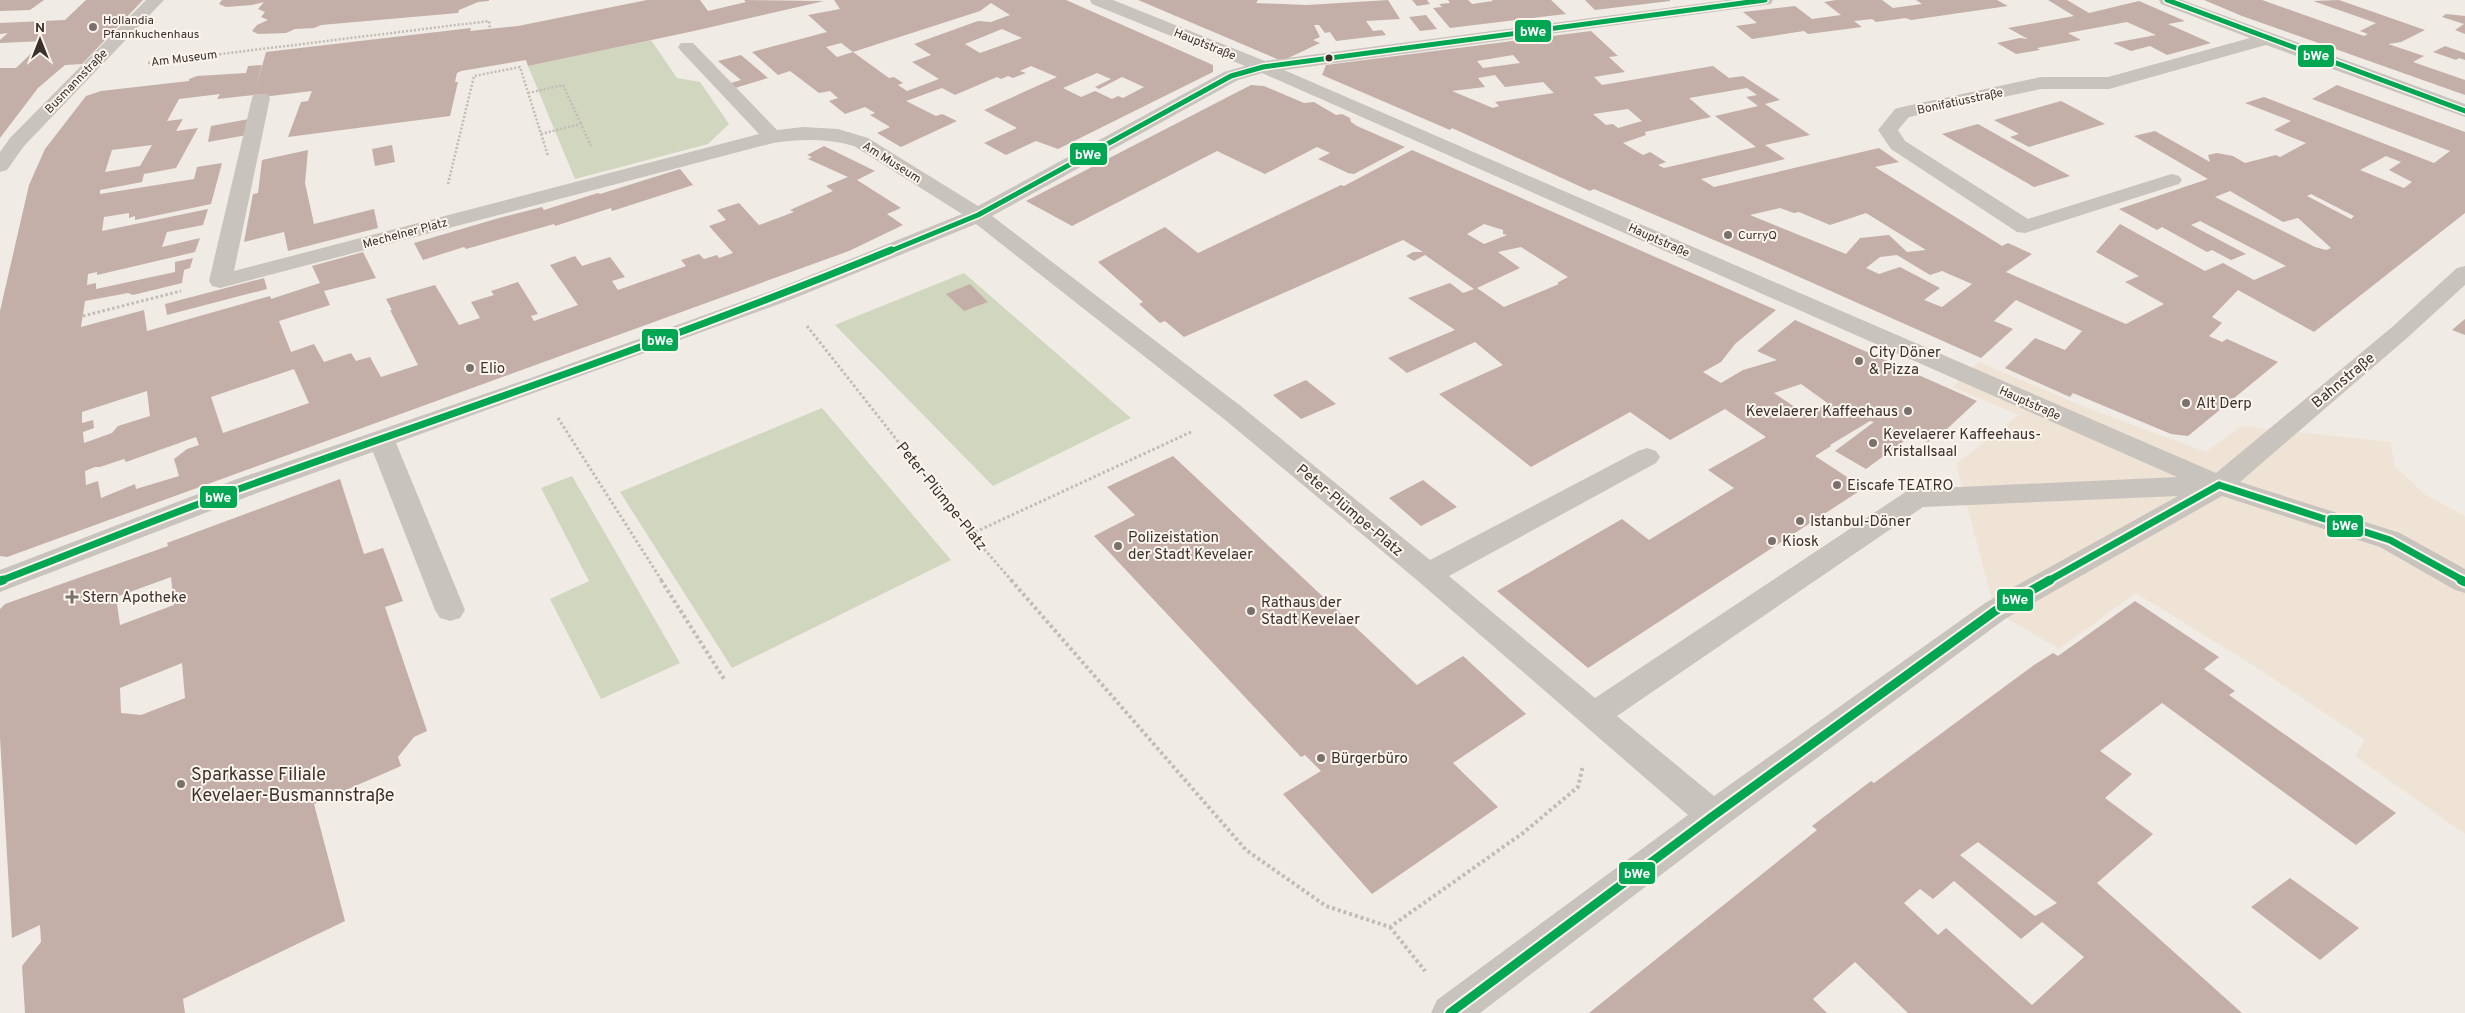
<svg xmlns="http://www.w3.org/2000/svg" width="2465" height="1013" font-family="Overpass,sans-serif">
  <rect width="100%" height="100%" fill="#f0ebe5"/>
  <path fill="#d1d6bf" d="M651,40l26,38 23,4 29,42 -21,20 -133,35 -47,-113z
    M964,273l167,145 -138,68 -158,-161z
    M822,408l129,152 -219,108 -112,-176z
    M572,476l108,187 -79,36 -51,-100 39,-18 -48,-93z"/>
  <path fill="#eee3d5" d="M1979,362l108,46 119,44 35,-26 149,16 5,24 29,28 41,22v318l-110,-78 10,-16 -98,-66 -131,-81 -77,56 -64,-38 -39,-147 63,-49 -66,-28z"/>
  <path fill="#c3afa7" fill-rule="evenodd" d="M0,0h44l-14,10 -30,1z
    M86,0h57l-61,64 -17,1 -27,23 -38,50v-70h16l28,-27 -44,2v-3l8,-7 -8,1v-11l65,-3z
    M222,0h267v1l-11,1 -19,8 -1,3 -137,12 -7,3 -19,1 -9,4 -28,1 -6,-3 5,-6 11,-5 -7,-3 4,-5 -7,-3 6,-7 -12,3 -26,2 -7,-3z
    M647,0h53l8,11 38,-9 -2,-2 80,1 -130,30 -166,35 -2,-6 -65,11 -4,2 -2,9h3l-8,34 -162,21 13,-35 7,-1 4,-10 -59,7 1,-3 -37,4 3,-5 -41,5 -12,22 16,-2 -7,12 22,-3 -22,40 -32,6 -2,8 -42,8v4l94,-15 3,-12 25,-4 -11,41 -76,16v-4l-6,2v-5l-25,4 -2,14 106,-22 -5,16 -36,7 -5,15 38,-9 -5,14 -98,23v-3l-9,2 -1,11 9,-2v6l79,-17v-10l18,-4 -3,10 -6,2 -2,13 -49,12 -5,-2 -43,8 -4,26 63,-17 3,21 123,-35 1,3 49,-16 -8,-17 51,-14 13,26 -52,13 6,14 -51,16 12,31 23,-8 10,18 27,-9 5,8 14,-4 11,20 37,-12 -28,-55h2l-6,-11 49,-14 24,40 21,-7 -9,-16 23,-7 -3,-4 27,-9 20,32 -7,2 3,5 44,-16 -28,-40 25,-9 7,10 28,-9 15,20 -13,4 6,9 68,-24 -5,-6 18,-6 5,5 13,-4 2,3 14,-5 -24,-27 17,-6 -9,-10 22,-7 20,22 35,-13 -4,-2 43,-19 -7,-5 22,-9 -40,-18 4,-2 -5,-2 17,-9 51,25 -18,9 44,28 -14,6 16,11 -54,26 -842,306 -7,-1v-245l29,-126 16,-36 41,-53 15,-5 88,-10v-2l8,-3 49,-3 2,-7 14,-1 -6,23 10,-36 205,-24 -1,3 48,-5zM152,145l-12,21 -35,6 7,-22zM294,369l15,34 -86,30 -12,-36zM147,391l3,25 -32,10 -6,7 -28,10 -1,-11 11,-4 -1,-8 -11,3v-11zM196,437l3,8 -12,4 -13,10 5,17 -43,13 -1,-5 -34,14 -3,-17 -12,4 -1,-14 10,-4h5l24,-8 2,3z
    M834,0h232l147,65v7l-155,77 -22,-8 -30,14 -22,-12 33,-15 -33,-18 73,-33 -26,-11 -11,5 6,2 -13,5 -5,-2 -7,3 -4,-2 -42,18 -13,-7 -36,13 30,15 6,-2 15,7 -56,26 -24,-14 13,-6 -20,-12 5,-2 -10,-6 -20,7 -16,-13 9,-3 -8,-7 -11,2 -29,-22 -12,4 -26,-23 75,-20 -19,-17 32,-6zM991,3l19,12 -19,7 -13,-1 -64,23 17,11 -19,7 27,17 -32,12 -9,-6 5,-2 -9,-6 -5,1 -36,-26 127,-41zM1002,29l20,9 -42,15 -15,-9zM841,43l12,9 -16,5 -11,-10zM1097,73l14,6 -16,8 4,2 23,-12 22,10 -21,11 -5,-2 -6,3 -17,-8 -14,6 -18,-9z
    M1138,0h120l-2,3 51,2 81,-5 12,19 -34,2 7,10 9,-1 4,5 -50,6 -6,-9 -5,1 -6,-8h-5l6,12 -7,3 7,3 -38,18z
    M1412,0h15l3,4 -13,2z
    M1448,0h20l4,4 21,-3 -1,-1h59l15,14 -116,14 -17,-20 9,-1 -3,-3 11,-1z
    M1585,0h85v1l-75,9z
    M1836,0h46l11,8 29,-4 -6,-4h81l11,6 -97,14 -5,-2 -30,4 -4,-3 -18,2 8,6 -54,7 -4,-3 -52,8 -16,-13 21,-3 -14,-11 52,-6 17,13 29,-4 -17,-13z
    M2048,0h19l22,13 50,-12 46,20 -17,3 43,19 -44,12 -17,-9 -19,5 -18,-8 43,-8 -29,-13 -59,11 13,7 -44,8 3,2 -24,4 -19,-11 23,-5 8,1 -20,-11 66,-12z
    M2204,0h58l102,36 4,-2 -8,-3 16,-8 -63,-22 26,-1 86,30 -24,12 -13,2 36,12 -11,6 52,18v15l-223,-79z
    M2446,14l19,2v18l-10,-4 9,-6 -22,-7z
    M1426,15l11,14 -17,2 -11,-14z
    M1591,31l27,25 -9,1 16,15 -31,5 8,8 111,-19 16,12 14,-2 37,24 -15,4 45,31 -45,10 20,14 -84,20 13,8 165,-39 20,14 -24,5 127,79 6,-3 24,11 -26,18 120,52 38,-20 -39,-22 14,-6 -43,-24 24,-28 85,47 18,-8 31,17 32,-14 -86,-45 -9,4 55,29 -15,6 -19,-10 -5,2 -45,-25 -5,3 -38,-21 89,-30 -74,-43 21,-5 55,31 -2,-7 9,-2 16,3 12,7 31,-8 4,2 26,-14 -32,-13 17,-9 -46,-18 19,-6 170,66 16,-12 -138,-52 25,-14 128,47v81l-151,119 -76,-42 -26,27 10,6 -13,13 13,6 5,-3 51,23 -90,74 -17,-2 -98,-41 -3,4 -65,-29 30,-30 30,12 17,-19 -66,-31 -22,21 19,8 -32,29 -220,-98 -167,-71 -4,2 -138,-63 -2,2 -128,-55 4,-10zM1513,55l7,8 -37,5 -6,-7zM1495,75l10,12 38,-5 11,11 -59,9 4,4 -6,2 -41,-17 33,-4 -7,-9zM1747,88l10,7 -11,2 12,9 -43,10 41,31 -92,21 -6,-3 8,-3 -16,-10 -7,3 -20,-12 23,-8 -1,-3 66,-15 -22,-19zM1628,109l14,12 -24,7 -5,-4 -7,1 -13,-11zM2386,156l15,6 -12,8 23,12 -8,6 -44,-18zM2230,191l53,31 15,-4 33,30 -5,2 -11,-3 -100,-50zM2311,194l43,22 -3,3 -44,-23zM1780,208l14,5 5,-1 31,13 36,-12 60,37 -19,2 -18,-17 -29,3 -14,16 -96,-39zM1897,255l33,20 12,-4 30,13 -30,23 -18,-7 16,-12 -40,-21 -21,7 -13,-6 14,-11z
    M2445,46l20,7v7l-6,-2 -3,2 -23,-8z
    M741,55l27,23 -33,10 -4,-5 10,-3 -23,-19z
    M1251,85l13,1 40,17 10,-1 22,13 6,-1 8,4 1,4 6,4 48,21 -51,27 -6,-1 -30,-14 12,-6 -13,-6 -52,27 -48,-23 -145,75 -46,-25z
    M2061,101l44,23 -76,23 -19,-10 9,-3 -25,-14z
    M249,119l-2,16 -39,7 3,-16z
    M1978,124l92,52 -36,11 -92,-53z
    M392,145l3,17 -20,4 -3,-17z
    M308,150l-3,33 9,41 60,-15 4,19 -90,23 -4,-19 -40,10 9,-48 5,-1 4,-33z
    M1412,150l364,160 -41,34 -14,18 -18,10 18,11 22,-13 34,-10 -20,-9 38,-31 182,81 -30,28 -19,13 -17,-6 -45,33 -31,-18 39,-29 -4,-1 -40,24 1,1 -16,10 49,32 -276,180 -91,-77 125,-72 27,21 85,-52 -26,-18 58,-33 -41,-28 -55,31 -40,-28 -99,55 -92,-73 64,-29 -28,-23 -68,31 -19,-15 67,-28 -47,-32 42,-15 13,10 11,-4 -49,-34 -11,6 -8,-5 7,-4h10l-20,-12 -219,97 -19,-16 -5,2 -21,-19 4,-2 -45,-40 67,-35 33,26 143,-68 3,1zM1484,224l19,6v4l4,1 -23,9 -17,-10zM1521,247l47,30 -11,6 2,1 -55,23 -27,-19 43,-20 -22,-16zM1801,384l25,18 2,1 -21,12 -33,-22z
    M680,169l13,16 -81,26 -1,-3 -56,18 -1,-2 -88,25 -2,-2 -41,13 -9,-17 85,-25 43,-11 2,3 54,-17 2,1z
    M264,278l3,11 -100,26 -2,-11z
    M970,284l18,18 -24,9 -18,-17z
    M2465,319v16l-13,-5z
    M1306,380l30,24 -35,15 -28,-24z
    M1173,456l244,229 46,-29 63,58 -73,49 45,44 -126,87 -89,-100 38,-23 -16,-16 -4,2 -207,-221 41,-21 -28,-28z
    M340,479l24,75 19,-6 20,53 -18,6 42,124 -13,6 -16,20 3,9 -87,38 31,117 -162,78 2,14h-160l-3,-47 19,-24 -1,-17 -28,13 -12,-200v-129l5,-5 163,-58 -1,-3zM171,577l3,28 -54,20 -4,-28zM182,663l3,35 -44,17 -20,-2 -1,-25z
    M1423,480l34,27 -36,19 -32,-28z
    M2135,601l84,56 -15,12 31,22 -6,4 167,118 -40,32 -194,-142 -62,48 32,23 -27,24 48,36 -56,49 145,130h-334l-53,-51 -42,37 14,14h-238l228,-183 -5,-4 59,-45 3,2 160,-118 19,-12 5,3zM1978,842l79,61 -22,13 -75,-61zM1954,881l67,58 21,-17 42,35 -52,48 -86,-77 -8,7 -34,-32 16,-14 13,10z
    M2290,878l69,50 -39,32 -69,-53z"/>
  <g fill="none" stroke-linecap="round" stroke-linejoin="round">
    <path stroke="#c2bbb6" stroke-width="2.5" stroke-dasharray="2 2" stroke-linecap="butt" d="M148,63l341,-42 1,8
      M528,93l35,-8 18,39
      M541,134l40,-10 10,22
      M448,184l26,-108 46,-9 28,89"/>
    <path stroke="#c2bbb6" stroke-width="3" stroke-dasharray="2.5 2.5" stroke-linecap="butt" d="M83,316l98,-25
      M807,326l164,208 41,47
      M558,418l104,163
      M971,534l220,-102"/>
    <path stroke="#c2bbb6" stroke-width="4" stroke-dasharray="3 3" stroke-linecap="butt" d="M661,580l63,99
      M1011,580l235,270 80,56 64,21 133,-94 55,-46 5,-22
      M1390,927l35,44"/>
    <path fill="#c9c3be" fill-rule="evenodd" d="M146,0h18l-140,146 -17,24 -7,2v-20l10,-14z
      M1090,0h23l152,61 462,-61h46l-2,4 -6,1 -481,65 932,403 175,-145 66,-60 8,-2v19l-58,53 -167,144 160,51 65,36v24l-10,-3 -75,-43 -158,-51 -217,123 -280,207 -245,187h-49l6,-13 251,-185 -270,-234 -194,-162 -248,-195 -186,76 -394,143 69,167 -5,8 -10,3 -10,-3 -5,-8 -62,-158 -116,41 -257,99v-22l237,-91 291,-100 246,-89 188,-76 -108,-68c-27,-8 -53,-7 -81,-3l-553,145 -8,-2 -3,-5 43,-183 2,-4h14l2,4 -36,173 525,-137 -78,-83 -3,-4 3,-4h12l84,87 26,-3 35,2 30,9 110,68 246,-134 21,-6 -153,-62zM1262,73l915,404 -260,12 -10,2 -312,207 -146,-122 207,-113 4,-6 -4,-6 -9,-3 -9,3 -208,109 -188,-153 -250,-191 246,-136zM2178,496l-193,107 -271,193 -97,-80 306,-209z
      M2159,0h23l283,104v13l-199,-72 -157,44h-68l-132,28 -11,13 7,11 123,78 137,-43 7,-2 7,2 3,4 -3,4 -154,49 -8,-1 -126,-83 -13,-19 17,-21 7,-2 139,-30h67l142,-39 -89,-34z"/>
    <g stroke="#fbf5ee" stroke-width="8">
      <path id="bus-1-far2" d="M2167,0l298,111
        M888,252l90,-37 253,-139 32,-9 502,-67"/>
    </g>
    <g stroke="#fbf5ee" stroke-width="11">
      <path id="bus-1-far1" d="M2219,485l171,55 74,41
        M0,581c83,-32 166,-66 250,-96 214,-76 430,-148 641,-235
        M2048,581l171,-96"/>
    </g>
    <g stroke="#fbf5ee" stroke-width="13">
      <path id="bus-1" d="M2461,580l4,2
        M0,581l3,-1
        M1450,1013l263,-197 282,-205 55,-31"/>
    </g>
    <use href="#bus-1-far2" stroke="#00a651" stroke-width="5"/>
    <use href="#bus-1-far1" stroke="#00a651" stroke-width="7"/>
    <use href="#bus-1" stroke="#00a651" stroke-width="9"/>
  </g>
  <g fill="#7a716c" stroke="#fbf5ee" stroke-width="2">
    <circle cx="93" cy="27" r="5"/>
    <circle cx="1728" cy="235" r="5"/>
    <circle cx="1859" cy="361" r="5"/>
    <circle cx="470" cy="368" r="5"/>
    <circle cx="2186" cy="403" r="5"/>
    <circle cx="1908" cy="411" r="5"/>
    <circle cx="1873" cy="443" r="5"/>
    <circle cx="1837" cy="485" r="5"/>
    <circle cx="1800" cy="521" r="5"/>
    <circle cx="1772" cy="541" r="5"/>
    <circle cx="1118" cy="546" r="5"/>
    <path d="M69.5 589.5h5v5h5v5h-5v5h-5v-5h-5v-5h5z"/>
    <circle cx="1251" cy="611" r="5"/>
    <circle cx="1321" cy="758" r="5"/>
    <circle cx="181" cy="784" r="5"/>
  </g>
  <circle fill="#3b302b" stroke="#fbf5ee" stroke-width="2" cx="1329" cy="58" r="4.5"/>
  <g text-anchor="middle" stroke-width="4" stroke-linejoin="round" paint-order="stroke">
    <g font-size="12" fill="#3b302b" stroke="#fbf5ee" text-anchor="start">
      <text x="103" y="24">Hollandia<tspan x="103" dy="14">Pfannkuchenhaus</tspan></text>
      <text x="1738" y="239">CurryQ</text>
    </g>
    <g font-size="12" fill="#3b302b" stroke="#fbf5ee">
      <text transform="translate(1205 44) rotate(22)" y="4">Hauptstraße</text>
      <text transform="translate(184 58) rotate(-7)" y="4">Am Museum</text>
      <text transform="translate(76 81) rotate(-46)" y="4">Busmannstraße</text>
      <text transform="translate(1960 101) rotate(-12)" y="4">Bonifatiusstraße</text>
      <text transform="translate(892 162) rotate(32)" y="4">Am Museum</text>
      <text transform="translate(405 233) rotate(-15)" y="4">Mechelner Platz</text>
      <text transform="translate(1659 240) rotate(24)" y="4">Hauptstraße</text>
      <text transform="translate(2030 403) rotate(24)" y="4">Hauptstraße</text>
    </g>
    <g font-size="15" fill="#3b302b" stroke="#fbf5ee" text-anchor="start">
      <text x="1869" y="357">City Döner<tspan x="1869" dy="17">&amp; Pizza</tspan></text>
      <text x="480" y="373">Elio</text>
      <text x="2196" y="408">Alt Derp</text>
      <text x="1898" y="416" text-anchor="end">Kevelaerer Kaffeehaus</text>
      <text x="1883" y="439">Kevelaerer Kaffeehaus-<tspan x="1883" dy="17">Kristallsaal</tspan></text>
      <text x="1847" y="490">Eiscafe TEATRO</text>
      <text x="1810" y="526">Istanbul-Döner</text>
      <text x="1128" y="542">Polizeistation<tspan x="1128" dy="17">der Stadt Kevelaer</tspan></text>
      <text x="1782" y="546">Kiosk</text>
      <text x="82" y="602">Stern Apotheke</text>
      <text x="1261" y="607">Rathaus der<tspan x="1261" dy="17">Stadt Kevelaer</tspan></text>
      <text x="1331" y="763">Bürgerbüro</text>
    </g>
    <g font-size="15" fill="#3b302b" stroke="#fbf5ee">
      <text transform="translate(2343 380) rotate(-40)" y="5">Bahnstraße</text>
      <text transform="translate(942 496) rotate(51)" y="5">Peter-Plümpe-Platz</text>
      <text transform="translate(1350 510) rotate(40)" y="5">Peter-Plümpe-Platz</text>
    </g>
    <g font-size="18" fill="#3b302b" stroke="#fbf5ee" text-anchor="start">
      <text x="191" y="780">Sparkasse Filiale<tspan x="191" dy="21">Kevelaer-Busmannstraße</tspan></text>
    </g>
  </g>
  <g stroke="#fbf5ee" stroke-width="2">
    <rect x="1514" y="19" width="38" height="24" rx="5" fill="#00a651"/>
    <rect x="2297" y="44" width="38" height="24" rx="5" fill="#00a651"/>
    <rect x="1069" y="142" width="39" height="24" rx="5" fill="#00a651"/>
    <rect x="641" y="328" width="38" height="24" rx="5" fill="#00a651"/>
    <rect x="199" y="485" width="39" height="24" rx="5" fill="#00a651"/>
    <rect x="2326" y="514" width="38" height="24" rx="5" fill="#00a651"/>
    <rect x="1996" y="588" width="38" height="24" rx="5" fill="#00a651"/>
    <rect x="1618" y="861" width="38" height="24" rx="5" fill="#00a651"/>
  </g>
  <g font-size="14" text-anchor="middle" font-weight="bold" fill="#fff">
    <text x="1533" y="36">bWe</text>
    <text x="2316" y="60">bWe</text>
    <text x="1088" y="159">bWe</text>
    <text x="660" y="345">bWe</text>
    <text x="218" y="502">bWe</text>
    <text x="2345" y="530">bWe</text>
    <text x="2015" y="604">bWe</text>
    <text x="1637" y="878">bWe</text>
  </g>
  <g transform="translate(40 40)" stroke="#fbf5ee" stroke-width="4" paint-order="stroke">
  <path d="M0-4L9 19L0 12L-9 19Z" fill="#3b302b"/>
  <text y="-8" font-size="14" font-weight="bold" text-anchor="middle" fill="#3b302b">N</text>
  </g>
</svg>
